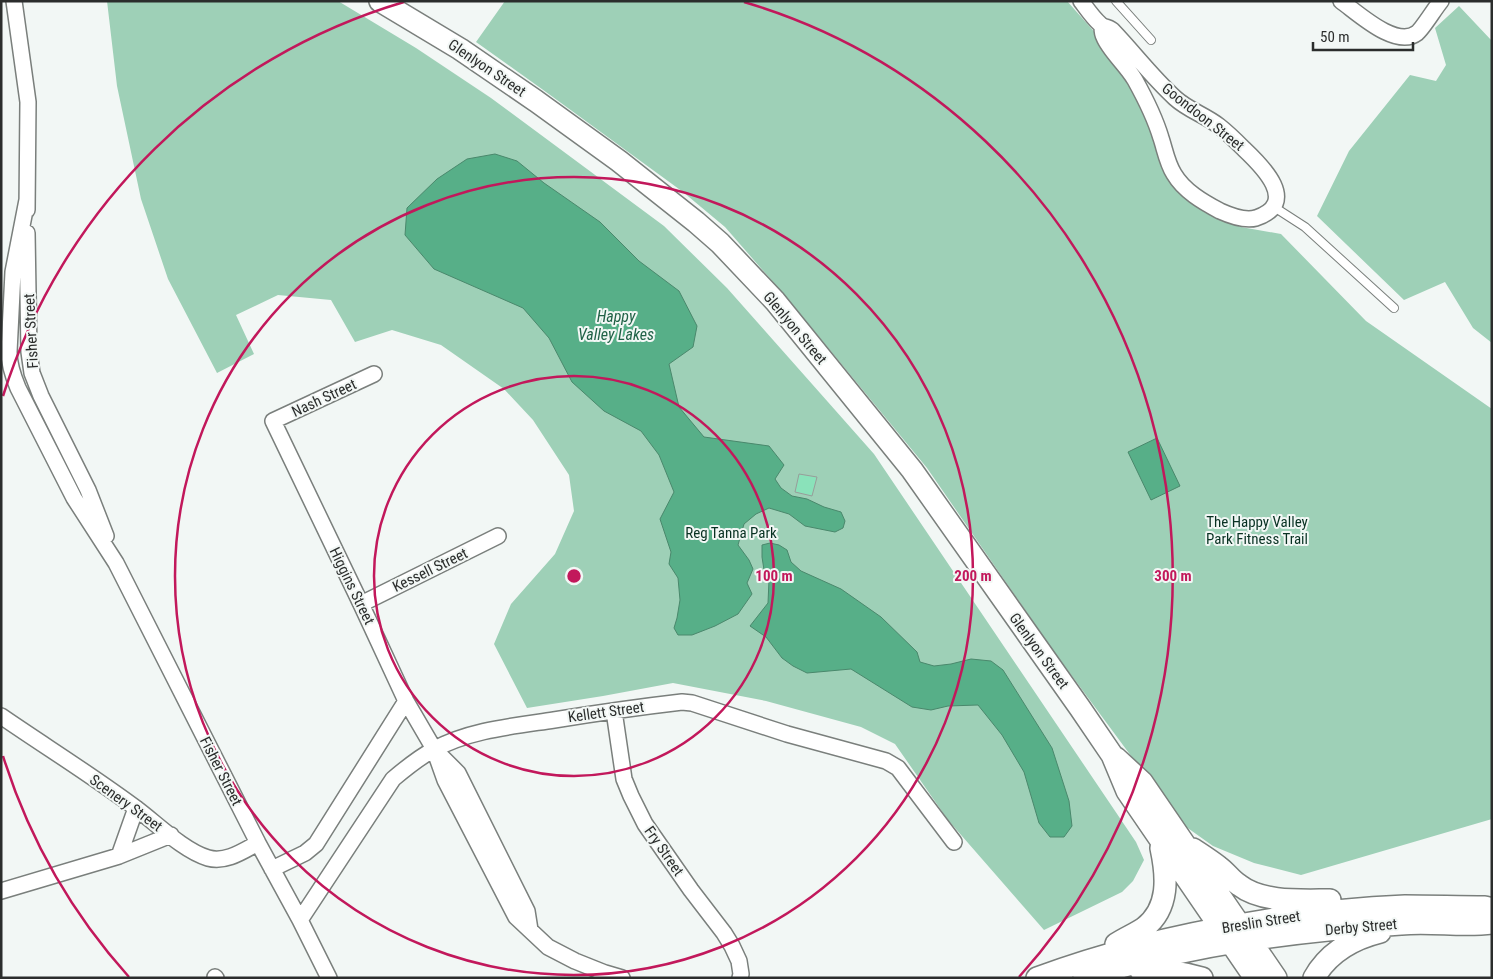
<svg xmlns="http://www.w3.org/2000/svg" width="1493" height="979" font-family="'Roboto Condensed',sans-serif">
  <rect width="100%" height="100%" fill="#f2f7f5"/>
  <path fill="#9ed0b7" d="M107,1h231l78,47 75,50 173,128 63,62 147,166 262,388 8,18 -11,21 -11,11 -78,38 -96,-110 -53,-76 -34,-17 -95,-26 -93,-18 -70,13 -76,12 -33,-64 17,-40 44,-50 19,-43 -5,-36 -36,-55 -29,-31 -63,-44 -49,-15 -37,12 -24,-42 -53,-5 -42,20 18,39 -37,19 -49,-94 -27,-80 -24,-113z
    M505,1h562l39,44 41,68 35,81 22,18 37,15 40,7 85,87 126,88v410l-191,56 -47,-12 -41,-17 -38,-27 -24,-36 -99,-134 -125,-181 -140,-170 -62,-71 -42,-35 -137,-100 -70,-50z
    M1459,6l33,35v302l-19,-15 -28,-46 -41,18 -87,-84 32,-65 61,-76 26,6 10,-16 -11,-37z"/>
  <path fill="#57af88" stroke="#4a886c" d="M495,154l22,7 27,22 56,39 39,39 40,30 18,35 -4,21 -24,17 10,43 25,30 65,9 15,19 -9,14 6,9 11,8 15,3 17,8 17,5 4,9 -2,7 -8,4 -30,-6 -16,-12 -20,-6 -13,6 -12,10 -6,21 11,15 4,9 -6,14 5,11 -14,20 -23,12 -23,9h-14l-4,-7 3,-10 3,-18 -2,-22 -9,-14 2,-12 -11,-33 14,-27 -15,-37 -18,-24 -37,-20 -32,-29 -23,-44 -26,-30 -89,-39 -29,-34 2,-27 30,-29 30,-20z
    M1157,438l23,48 -29,14 -23,-48z
    M770,543l9,2 8,5 4,12 10,9 40,18 40,28 36,35 3,10 14,4 17,-2 20,-5 20,2 12,9 49,78 17,53 3,25 -8,11h-14l-11,-14 -15,-51 -22,-37 -24,-30 -30,1 -17,4 -19,-3 -61,-38 -44,4 -14,-7 -11,-8 -16,-21 -16,-11 18,-23 1,-23 -5,-10 -2,-13v-12z"/>
  <path fill="#8ae2ba" stroke="#989d9a" d="M799,474l18,3 -5,19 -17,-4z"/>
  <g fill="none" stroke-linecap="round" stroke-linejoin="round">
    <g stroke="#7a7f7c" stroke-width="10">
      <path id="lane" d="M1116,1l35,39
        M1274,207l31,20 89,81"/>
    </g>
    <g stroke="#7a7f7c" stroke-width="18">
      <path id="street" d="M14,1l14,101 -1,108
        M1081,1c6,8 12,17 19,23 4,4 10,3 13,7 21,22 39,46 62,67 13,12 30,17 44,28 9,7 17,15 25,23 18,17 56,54 12,69 -11,3 -25,-2 -36,-7 -17,-9 -36,-20 -46,-37 -7,-11 -9,-24 -13,-36 -6,-20 -16,-40 -26,-58 -8,-14 -26,-30 -31,-43 -2,-3 -2,-8 -2,-11
        M1341,1c17,12 55,48 76,32 6,-5 18,-25 24,-32
        M27,200l-14,72 -4,80c0,13 4,24 9,36l56,110 42,65 142,280 42,77 29,58
        M27,233l2,119 3,21 9,23 47,94 18,46
        M374,374l-101,47 88,183 45,97 28,48 11,31 71,137 32,30 27,14 30,12 17,5
        M361,604l137,-68
        M614,711l10,68 7,17 14,28 46,66 33,43 8,13 7,15 2,13 -1,4
        M1,716c45,31 92,60 136,93 20,15 47,42 71,49 18,5 35,-7 50,-15
        M437,752l21,21 69,138 3,19
        M119,856l17,-48
        M272,869l33,-16 11,-9 90,-143
        M1,891l118,-35 52,-21
        M300,920l93,-141c13,-11 25,-21 40,-29 36,-20 81,-24 121,-30 43,-7 85,-13 128,-18l10,1 95,31 99,27 12,7 56,74
        M215,977l1,1"/>
    </g>
    <g stroke="#7a7f7c" stroke-width="24">
      <path id="secondary" d="M380,1l80,48 76,52 83,60 77,61 24,21 55,58 137,169 168,238 32,47 15,36 128,187
        M1116,758l26,24 134,196
        M1193,849c9,6 17,11 26,18 7,5 12,13 20,18 23,18 63,15 91,15
        M1116,944c9,-6 19,-10 28,-16 26,-20 23,-52 17,-80
        M1141,971c21,-2 40,1 61,7
        M1037,978c70,-26 140,-43 213,-55 52,-9 103,-15 155,-17 27,0 54,1 80,1l7,2
        M1084,978c102,-33 210,-47 317,-54 30,-3 62,3 91,-1
        M1314,978c14,-25 38,-39 66,-46"/>
    </g>
    <use href="#lane" stroke="#fff" stroke-width="8"/>
    <use href="#street" stroke="#fff" stroke-width="15"/>
    <use href="#secondary" stroke="#fff" stroke-width="21"/>
  </g>
  <g fill="none" stroke="#c2185b" stroke-width="2.5">
    <circle cx="574" cy="576" r="200"/>
    <circle cx="574" cy="576" r="399"/>
    <path d="M129 977A599 599 0 0 1 3 756M3 396A599 599 0 0 1 404 2M744 2A599 599 0 0 1 1019 977"/>
  </g>
  <g text-anchor="middle" stroke-width="4" stroke-linejoin="round" paint-order="stroke">
    <g font-size="15" fill="#2b2d2c" stroke="#f2f7f5">
      <text transform="translate(487 68) rotate(34)" y="5">Glenlyon Street</text>
      <text transform="translate(1203 117) rotate(38)" y="5">Goondoon Street</text>
      <text transform="translate(795 328) rotate(50)" y="5">Glenlyon Street</text>
      <text transform="translate(31 331) rotate(-93)" y="5">Fisher Street</text>
      <text transform="translate(324 398) rotate(-25)" y="5">Nash Street</text>
      <text transform="translate(430 570) rotate(-26)" y="5">Kessell Street</text>
      <text transform="translate(352 586) rotate(64)" y="5">Higgins Street</text>
      <text transform="translate(1039 651) rotate(54)" y="5">Glenlyon Street</text>
      <text transform="translate(606 712) rotate(-8)" y="5">Kellett Street</text>
      <text transform="translate(221 771) rotate(63)" y="5">Fisher Street</text>
      <text transform="translate(126 803) rotate(36)" y="5">Scenery Street</text>
      <text transform="translate(664 851) rotate(55)" y="5">Fry Street</text>
      <text transform="translate(1261 922) rotate(-9)" y="5">Breslin Street</text>
      <text transform="translate(1361 927) rotate(-5)" y="5">Derby Street</text>
    </g>
    <g font-size="15" fill="#083122" stroke="#f2f7f5">
      <text x="1257" y="527">The Happy Valley<tspan x="1257" dy="17">Park Fitness Trail</tspan></text>
      <text x="731" y="538">Reg Tanna Park</text>
    </g>
    <g font-size="16" font-style="italic" fill="#206247" stroke="#f2f7f5">
      <text x="616" y="322">Happy<tspan x="616" dy="18">Valley Lakes</tspan></text>
    </g>
  </g>
  <circle cx="574" cy="576" r="8" fill="#c2185b" stroke="#f2f7f5" stroke-width="2.5"/>
  <g font-size="15" text-anchor="middle" font-weight="bold" fill="#c2185b" stroke="#f2f7f5" stroke-width="4" stroke-linejoin="round" paint-order="stroke">
    <text x="774" y="581">100 m</text>
    <text x="973" y="581">200 m</text>
    <text x="1173" y="581">300 m</text>
  </g>
  <rect width="1493" height="979" fill="none" stroke="#2b2d2c" stroke-width="5"/>
  <path d="M1313 42v8h100v-8" fill="none" stroke="#2b2d2c" stroke-width="2.5"/>
  <text x="1320" y="42" font-size="15" fill="#2b2d2c" stroke="#f2f7f5" stroke-width="4" paint-order="stroke">50 m</text>
</svg>
